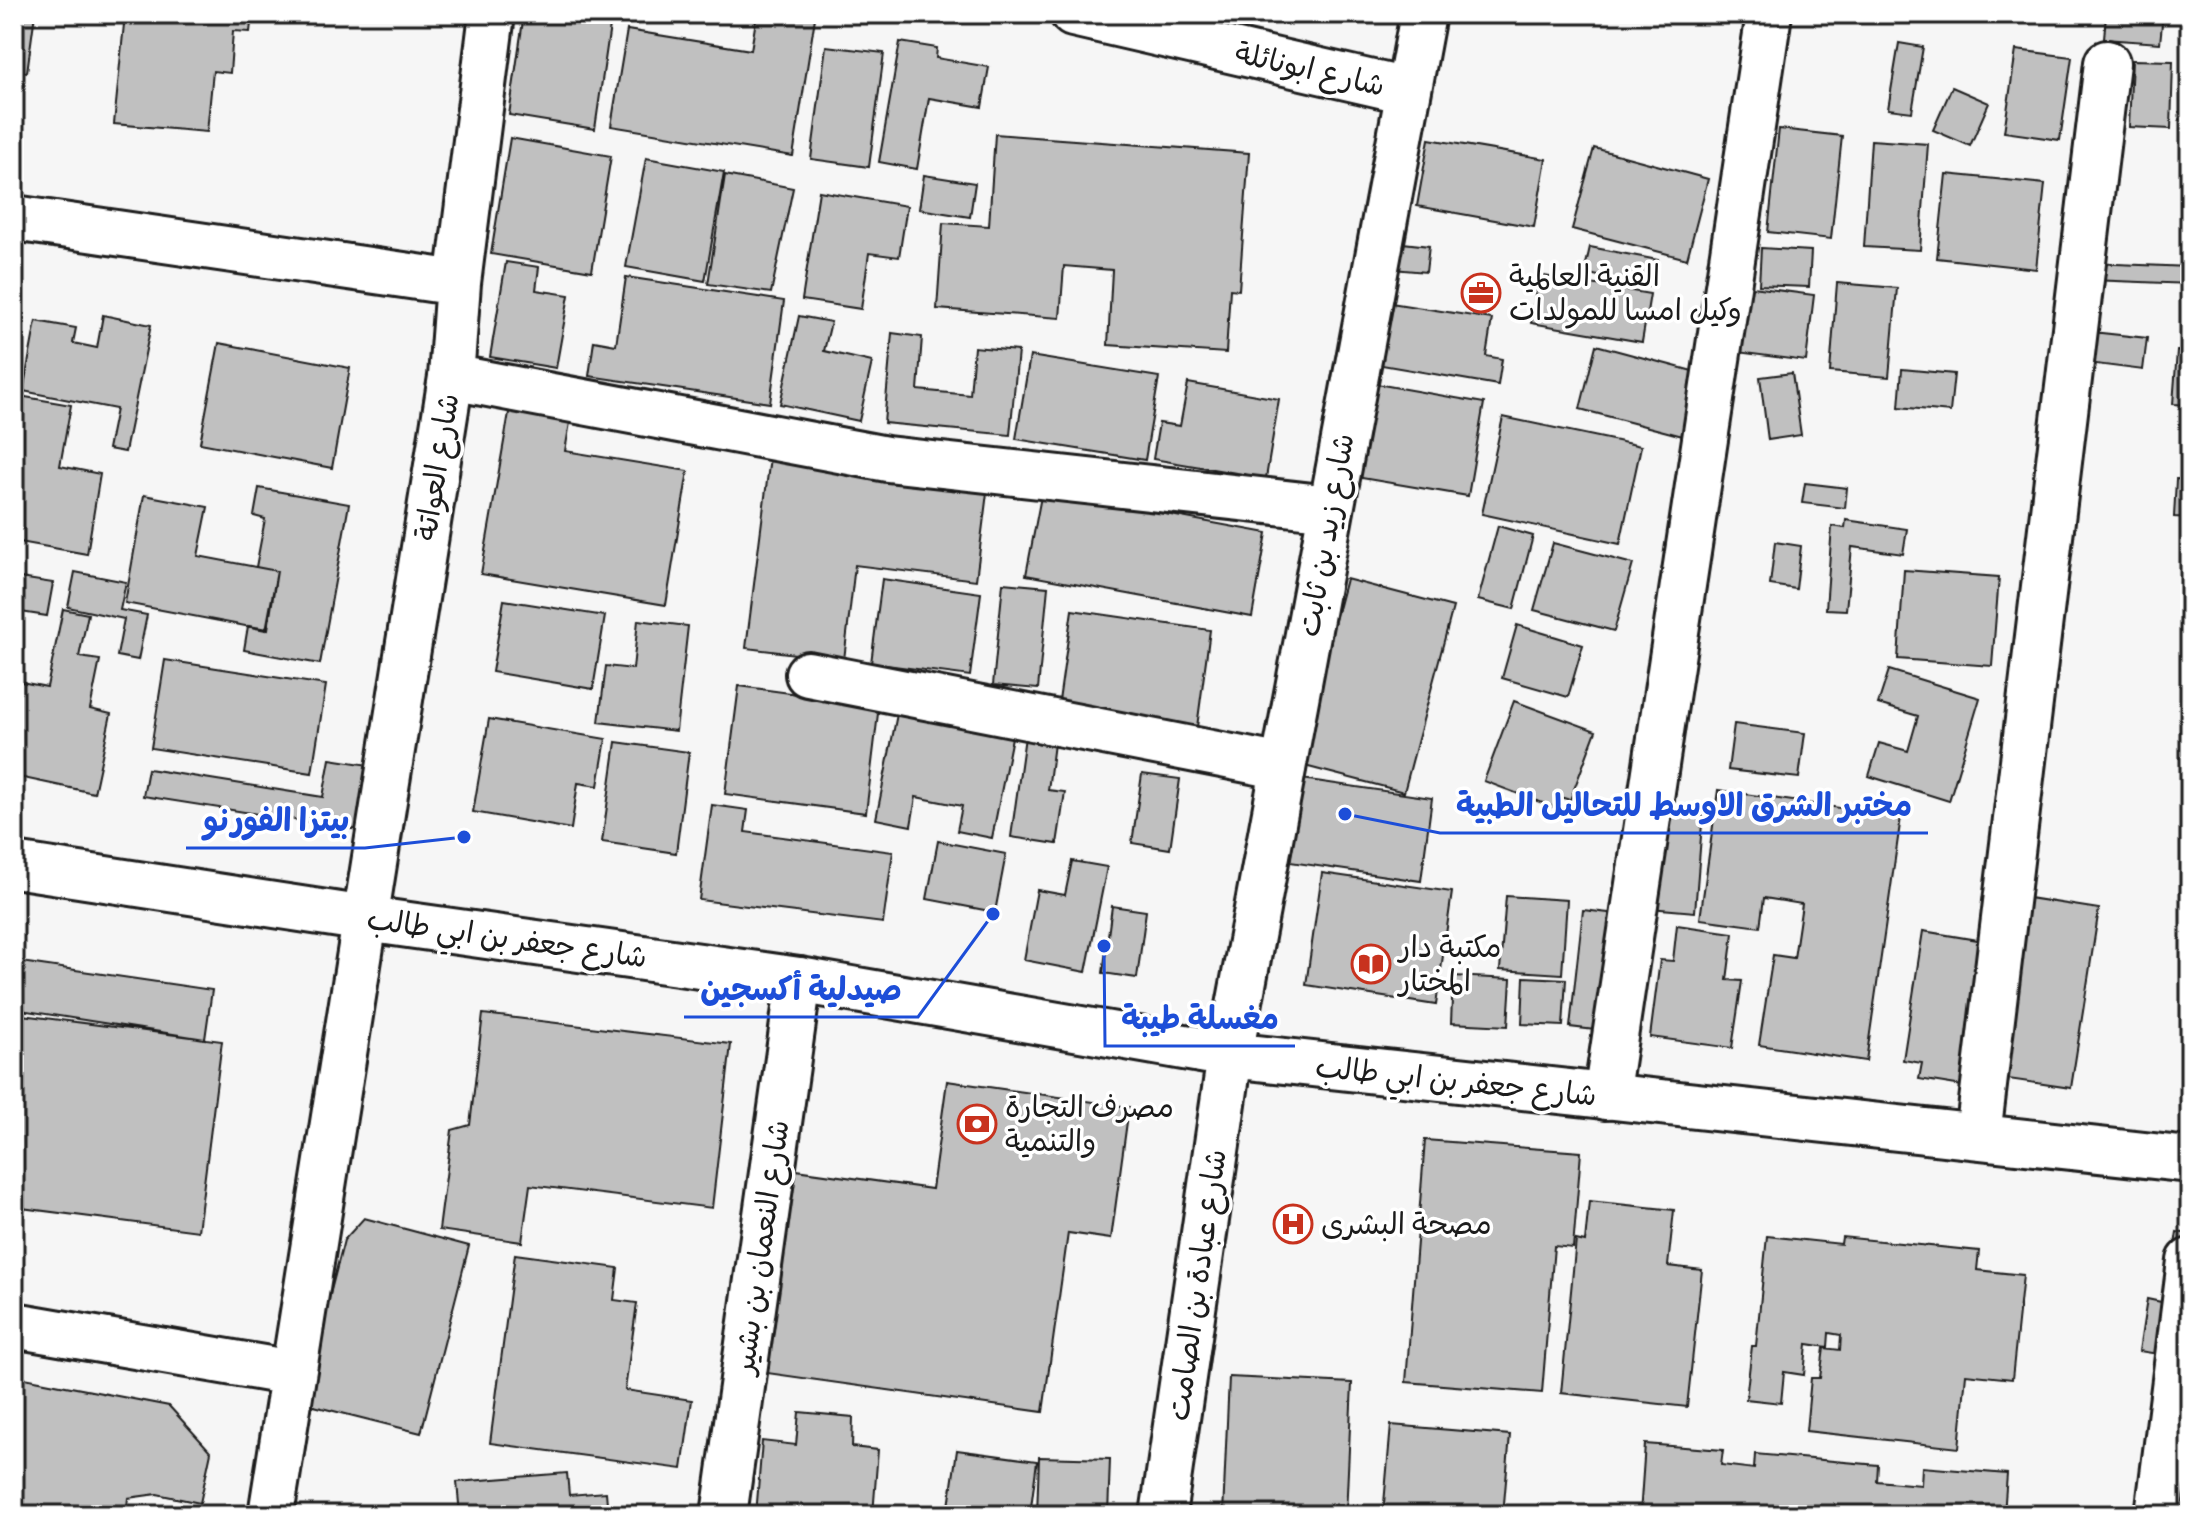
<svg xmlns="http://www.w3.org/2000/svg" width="2204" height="1529" font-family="'Patrick Hand','Playpen Sans Arabic',sans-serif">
  <rect width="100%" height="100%" fill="#f6f6f6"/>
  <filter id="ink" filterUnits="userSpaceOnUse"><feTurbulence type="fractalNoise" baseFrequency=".0125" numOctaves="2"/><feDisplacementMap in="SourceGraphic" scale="16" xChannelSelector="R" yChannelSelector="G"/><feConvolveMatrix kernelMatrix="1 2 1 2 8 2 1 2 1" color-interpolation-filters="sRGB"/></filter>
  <g filter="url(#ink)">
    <path fill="#c0c0c0" stroke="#1c1c1c" stroke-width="2" d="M14,14h21l-8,58 -13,-1z
      M125,14h127l-2,18 -17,-1 -3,42 -17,-2 -6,61 -93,-8z
      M524,14l86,12 -15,103 -86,-14z
      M757,14h34l24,4 -22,138 -182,-30 16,-96 124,20z
      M2106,14h57l-3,29 -56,-4z
      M900,42l37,6 -1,10 53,9 -7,40 -53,-9 -12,71 -38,-7z
      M1899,43l24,4 -11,65 -24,-3z
      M826,46l58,7 -15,114 -58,-8z
      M2016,50l56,7 -12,83 -56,-8z
      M2132,60l41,1 -2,68 -42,-2z
      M1952,87l37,16 -19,43 -37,-16z
      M1779,129l63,7 -11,103 -63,-7z
      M995,134l254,19 -10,137 -9,-1 -4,64 -118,-8 4,-75 -48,-4 -4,52 -123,-9 6,-86 46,3z
      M510,138l101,18 -19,115 -101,-17z
      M1429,139l117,20 -12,68 -117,-21z
      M1871,140l57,4 -8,106 -56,-3z
      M1594,148l114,31 -21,80 -115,-30z
      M646,158l78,14 -19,109 -79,-14z
      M1946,174l99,10 -9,85 -99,-11z
      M725,175l68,13 -22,105 -63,-9z
      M924,175l51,8 -5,34 -51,-8z
      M819,191l88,15 -8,51 -30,-4 -8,56 -59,-9z
      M1385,241l44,5 -3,26 -44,-4z
      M1590,247l68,13 -6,27 -68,-14z
      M1761,248l50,3 -2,36 -50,-2z
      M506,262l33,5 -3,23 33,5 -13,73 -66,-11z
      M2091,263l99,4v17l-99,-4z
      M1538,275l112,19 -8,48 -111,-19z
      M626,277l158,24 -14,102 -181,-27 5,-35 22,4z
      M1837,283l60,5 -8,89 -59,-5z
      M1745,286l69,9 -8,66 -69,-9z
      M1372,300l120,19 -6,37 16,3 -4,26 -122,-21z
      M103,315l48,10 -26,127 -17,-3 8,-40 -93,-18 13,-70 40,7 -3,15 24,5z
      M799,316l32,6 -7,29 48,11 -13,59 -79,-17z
      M2083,331l64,7 -4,32 -63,-8z
      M892,333l30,4 -4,53 52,5 4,-48 44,4 -8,84 -126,-12z
      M219,343l131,25 -18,100 -132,-25z
      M1596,345l115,31 -17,63 -114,-30z
      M2177,351l13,1v53l-17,-1z
      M1030,356l129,21 -14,83 -129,-21z
      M1902,369l52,5 -4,38 -51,-5z
      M1792,373l9,62 -33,5 -8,-63z
      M1360,381l124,22 -16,93 -124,-21z
      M1188,383l91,16 -13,79 -113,-19 6,-36 21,3z
      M14,395l57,10 -11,61 40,8 -13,80 -73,-13z
      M510,407l61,10 -6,34 123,20 -22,134 -185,-31z
      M1503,417l138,29 -21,98 -138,-30z
      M771,449l218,28 -13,103 -121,-15 -11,95 -98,-12z
      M2176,479l14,1v38l-16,-1z
      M1805,483l42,5 -2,20 -43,-5z
      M259,488l90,16 -29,160 -76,-14 4,-24 20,3 9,-58 -21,-4 9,-48 -11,-3z
      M1042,491l225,42 -15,84 -226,-42z
      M144,495l64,12 -10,49 79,15 -11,59 -141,-27z
      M1846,520l61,9 -4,25 -51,-7 -6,63 -20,-1 6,-83 13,2z
      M1498,526l35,10 -19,73 -36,-9z
      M1775,542l26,4 -5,43 -26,-4z
      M1553,543l80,21 -19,67 -80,-21z
      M1904,570l95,7 -7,89 -94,-7z
      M75,572l51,10 -6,28 27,5 -9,45 -21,-4 7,-37 -56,-12z
      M14,577l39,6 -6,33 -33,-5z
      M882,579l99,14 -11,83 -99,-13z
      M1346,579l107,28 -49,185 -107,-28z
      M1003,583l45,4 -10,102 -45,-4z
      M504,600l101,16 -12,73 -101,-17z
      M63,609l25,5 -9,43 21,3 -10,49 21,5 -17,79 -80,-17 2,-95 31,6z
      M1072,610l138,20 -13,97 -139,-19z
      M638,620l50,6 -12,105 -77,-9 7,-56 27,3z
      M1517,625l66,20 -15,52 -66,-19z
      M165,660l161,25 -14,88 -161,-25z
      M1889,670l91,28 -31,103 -80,-25 10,-33 29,8 10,-35 -40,-12z
      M739,686l140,19 -13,108 -141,-19z
      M900,699l115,23 -23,116 -35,-7 5,-25 -46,-9 -5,29 -35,-7z
      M1514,701l82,30 -26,69 -13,-4 -4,11 -69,-26z
      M489,719l117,20 -8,47 -20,-3 -7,46 -98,-17z
      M1027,722l29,6 -8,62 17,2 -8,52 -46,-7z
      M1734,724l71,9 -6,45 -71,-8z
      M616,742l73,10 -13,101 -74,-11z
      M330,759l39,6 -10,65 -216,-34 5,-27 175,28z
      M1142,774l38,5 -10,70 -38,-6z
      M1302,779l130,19 -11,83 -131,-19z
      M1718,790l183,27 -35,244 -107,-16 14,-90 21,3 8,-54 -38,-6 -4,29 -60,-8z
      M712,805l36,5 -3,22 148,20 -10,71 -184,-23z
      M1646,806l57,5 -8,101 -57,-5z
      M938,841l68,13 -11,58 -68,-13z
      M1072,861l35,6 -21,105 -62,-12 13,-70 28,5z
      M1322,873l130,19 -16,113 -130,-20z
      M2003,894l96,15 -28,179 -62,-9 -3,14 -87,-14 3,-16 -19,-3 20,-129 72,12z
      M1506,896l61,4 -5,74 -62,-4z
      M1112,906l34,5 -9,67 -34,-5z
      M1583,910l68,8 -14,117 -67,-8z
      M1677,925l56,8 -6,47 15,1 -10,67 -82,-11 10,-77 13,1z
      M14,961l198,29 -7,49 -191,-30z
      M1453,976l58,3 -3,47 -57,-3z
      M1524,977l42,2 -3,47 -41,-2z
      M14,1014l208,27 -24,190 -184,-24z
      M483,1014l248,30 -19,164 -182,-23 -8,57 -83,-12 13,-100 18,-5z
      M947,1081l182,26 -18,132 -43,-6 -25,179 -283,-40 29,-203 143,20z
      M1425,1140l156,12 -8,96 -19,-2 -12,147 -136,-11z
      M1589,1201l85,9 -6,56 34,4 -15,137 -126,-14 15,-153 9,2z
      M364,1218l105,28 -48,187 -119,-30 42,-163z
      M2177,1232l13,2v125l-51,-8 8,-52 19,4z
      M1767,1236l74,8 1,-7 137,14 -2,19 46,5 -11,104 -46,-5 -7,74 -153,-17 5,-53h9l4,-30 16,2 1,-15 -12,-2 -1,14 -21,-3 -3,31 -20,-3 -3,31 -35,-4 6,-53h4z
      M515,1254l103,14 -4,32 23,3 -12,87 67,10 -10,69 -192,-26z
      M14,1376l155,30 42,46 -11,51 -43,-9 -29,4 -2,17h-112z
      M1229,1377l123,6 -6,132h-123z
      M799,1412l54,5 -1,30 26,3 -5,65h-117l6,-74 34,4z
      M1391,1425l119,10 -7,80h-120z
      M1645,1444l78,6 -2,15 33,4 1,-15 123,11 -1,16 44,4 1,-18 85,7 -3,41h-364z
      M957,1450l80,11 -7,54h-94l1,-3 11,2z
      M1039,1457l71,2 -2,56h-71z
      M567,1473l2,22 37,-3 2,23h-148l-3,-33z"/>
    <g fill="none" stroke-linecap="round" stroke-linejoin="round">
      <g stroke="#1c1c1c" stroke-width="50">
        <path id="minor" d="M1073,14l334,77
          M14,218l444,65
          M451,377l436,82 444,49
          M808,674l475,93
          M1606,1097l163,-1083
          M1978,1135l129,-1072
          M14,1325l278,48
          M271,1515l180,-1138 7,-94 34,-269
          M724,1515l75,-535
          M2158,1515l32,-254"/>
      </g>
      <g stroke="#1c1c1c" stroke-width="50">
        <path id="tertiary" d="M14,865l352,54 433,61 431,75 960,105
          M1163,1515l67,-460 193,-1041"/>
      </g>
      <use href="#minor" stroke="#fff" stroke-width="44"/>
      <use href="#tertiary" stroke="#fff" stroke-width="44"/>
    </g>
  </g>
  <defs>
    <g id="office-ring" transform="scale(2)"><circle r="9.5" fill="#fff" stroke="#c8321e" stroke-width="1.5"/><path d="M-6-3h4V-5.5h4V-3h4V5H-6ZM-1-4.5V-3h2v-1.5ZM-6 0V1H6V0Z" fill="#c8321e"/></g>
    <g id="library-ring" transform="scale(2)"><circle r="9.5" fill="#fff" stroke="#c8321e" stroke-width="1.5"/><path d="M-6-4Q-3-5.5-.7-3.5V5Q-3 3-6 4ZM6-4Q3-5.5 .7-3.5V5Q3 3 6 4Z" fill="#c8321e"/></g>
    <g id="bank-ring" transform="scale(2)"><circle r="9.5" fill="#fff" stroke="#c8321e" stroke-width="1.5"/><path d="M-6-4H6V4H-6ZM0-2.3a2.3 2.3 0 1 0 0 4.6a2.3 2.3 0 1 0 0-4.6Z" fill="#c8321e"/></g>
    <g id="hospital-ring" transform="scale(2)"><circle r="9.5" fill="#fff" stroke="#c8321e" stroke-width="1.5"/><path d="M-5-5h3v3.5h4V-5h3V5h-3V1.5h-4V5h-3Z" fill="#c8321e"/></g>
  </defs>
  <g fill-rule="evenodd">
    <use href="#office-ring" x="1481" y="293"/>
    <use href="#library-ring" x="1371" y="964"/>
    <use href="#bank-ring" x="977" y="1124"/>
    <use href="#hospital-ring" x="1293" y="1224"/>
  </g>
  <g text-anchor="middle" stroke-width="7" stroke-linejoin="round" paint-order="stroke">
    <g font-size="30" fill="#1c1c1c" stroke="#fff">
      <text transform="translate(1310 69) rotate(13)" y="10">شارع ابونائلة</text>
      <text transform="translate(437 467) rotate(-81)" y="10">شارع العواتة</text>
      <text transform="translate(1326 535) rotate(-80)" y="10">شارع زيد بن ثابت</text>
      <text transform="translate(507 938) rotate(8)" y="10">شارع جعفر بن ابي طالب</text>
      <text transform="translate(1456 1081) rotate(6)" y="10">شارع جعفر بن ابي طالب</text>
      <text transform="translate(761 1247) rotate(-82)" y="10">شارع النعمان بن بشير</text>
      <text transform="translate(1197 1285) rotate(-82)" y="10">شارع عبادة بن الصامت</text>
    </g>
    <g font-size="30" fill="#1c1c1c" stroke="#fff" text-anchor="start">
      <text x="1509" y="286">القنية العالمية<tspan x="1509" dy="34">وكيل امسا للمولدات</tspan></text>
      <text x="1399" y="957">مكتبة دار<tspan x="1399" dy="34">المختار</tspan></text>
      <text x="1005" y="1117">مصرف التجارة<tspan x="1005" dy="34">والتنمية</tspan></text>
      <text x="1321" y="1234">مصحة البشرى</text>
    </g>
  </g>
  <path fill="none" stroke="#1d4ed8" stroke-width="3" d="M1345 814L1440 833H1928M464 837L365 848H186M993 914L918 1017H684M1104 946L1105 1046H1295"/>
  <g fill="#1d4ed8" stroke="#fff" stroke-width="3">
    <circle cx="1345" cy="814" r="8"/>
    <circle cx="464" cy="837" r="8"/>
    <circle cx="993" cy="914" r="8"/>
    <circle cx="1104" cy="946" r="8"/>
  </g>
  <g font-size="32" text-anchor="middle" font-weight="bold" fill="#1d4ed8" stroke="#fff" stroke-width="7" stroke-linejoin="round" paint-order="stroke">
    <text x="1684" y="816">مختبر الشرق الاوسط للتحاليل الطبية</text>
    <text x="276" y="831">بيتزا الفورنو</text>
    <text x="801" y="1000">صيدلية أكسجين</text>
    <text x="1200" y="1029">مغسلة طيبة</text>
  </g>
  <rect width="2204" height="1529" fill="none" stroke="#fff" stroke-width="48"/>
  <rect x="24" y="24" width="2156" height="1481" fill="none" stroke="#1c1c1c" stroke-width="3" filter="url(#ink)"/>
</svg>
